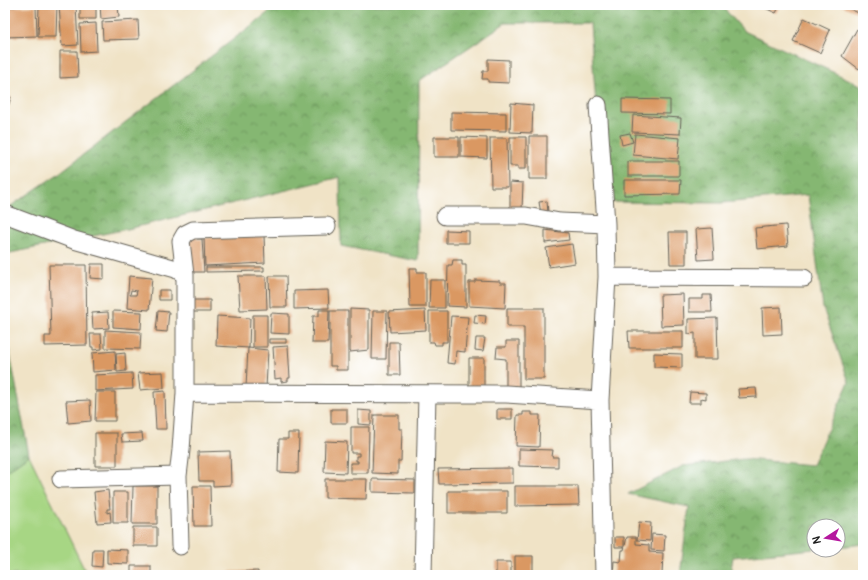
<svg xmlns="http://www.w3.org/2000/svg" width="868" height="580" font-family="Pangolin,sans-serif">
  <defs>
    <pattern id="forest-crowns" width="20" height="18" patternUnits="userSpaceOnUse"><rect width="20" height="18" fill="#85b772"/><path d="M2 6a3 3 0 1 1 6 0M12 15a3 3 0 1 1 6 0" fill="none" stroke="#6c945d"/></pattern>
  </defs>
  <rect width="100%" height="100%" fill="#fff"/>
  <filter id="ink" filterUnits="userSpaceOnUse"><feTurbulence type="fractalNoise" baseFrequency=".025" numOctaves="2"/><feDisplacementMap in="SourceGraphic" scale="8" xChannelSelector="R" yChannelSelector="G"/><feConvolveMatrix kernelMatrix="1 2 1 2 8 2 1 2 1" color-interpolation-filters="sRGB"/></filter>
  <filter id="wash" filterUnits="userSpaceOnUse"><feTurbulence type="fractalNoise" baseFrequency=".012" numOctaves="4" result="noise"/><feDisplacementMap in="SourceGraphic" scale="16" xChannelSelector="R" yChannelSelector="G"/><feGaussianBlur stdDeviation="0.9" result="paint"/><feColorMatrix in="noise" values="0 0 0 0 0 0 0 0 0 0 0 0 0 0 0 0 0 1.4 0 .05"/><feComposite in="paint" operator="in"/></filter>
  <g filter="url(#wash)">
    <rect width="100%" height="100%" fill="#f0e3c6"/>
    <path fill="#a7d684" stroke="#627950" d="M29,455l58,120h-82v-103z"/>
    <path fill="url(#forest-crowns)" stroke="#506a47" d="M278,5h443l23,26 119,55v458l-25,3v-21h-24v23l-81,8 -3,18h-50l9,-68 -61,-13 55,-28 61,-7 68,6 37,-83 -26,-74 -15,-113 -86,8 -119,-1 -13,-179h-85l-86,58 -1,180 -77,-15 -1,-69 -208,51 -127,26v-44l53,-36z
      M5,327l24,128 -24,17z"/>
    <g id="blocks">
      <path fill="#da9862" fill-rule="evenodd" d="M39,5h18l-1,32h-18z
        M59,5h17l2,40 -16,1z
        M100,5h18l1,12 -18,2z
        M758,5h22l-4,8z
        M841,5h22v10z
        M36,6l1,30 -32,1v-30z
        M80,6h16v13h-16z
        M804,18l26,12 -10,23 -27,-12z
        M138,20l1,19 -36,1 -1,-18z
        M96,23l1,28 -16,1 -1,-28z
        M857,29l6,4v29l-4,7 -17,-13z
        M60,51h17l1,26 -18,1z
        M488,59l21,1v23l-21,-1v-3h-6l1,-8h5z
        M5,95l6,2 -6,20z
        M622,99l48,1v14l-48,-1z
        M511,103l22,2 -1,28 -22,-1z
        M451,112l55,1v18l-55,-1z
        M633,115l48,3 -1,16 -48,-2z
        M630,133l3,9 -11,3 -2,-10z
        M635,134l45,4 -2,21 -45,-4z
        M529,136h18v43h-18z
        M434,137h25v20h-25z
        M461,137l26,1v20l-26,-1z
        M510,137h16v32h-8v-3h-8z
        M490,138h17l1,49h-17z
        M628,161h51v15h-51z
        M624,180h57l-1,14 -56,1z
        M510,182l13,1 -1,27h-12z
        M547,201l1,12 -7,1 -2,-12z
        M786,225l2,21 -31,3 -2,-21z
        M712,228l2,31 -16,1 -2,-31z
        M446,230l23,1v12h-23z
        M545,230l23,3 1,7 -24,3z
        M669,232h17v32h-16z
        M197,235v4h5l2,33h-13l-1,-36z
        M264,235l1,28 -60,3 -1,-28z
        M572,244l3,19 -26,4 -3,-19z
        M453,260h9v5h4v42l-19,-1 1,-41h4z
        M91,264h13v15l-14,-1z
        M49,265h37l1,80 -42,1v-10h6z
        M206,267h58v4l-58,1z
        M409,268h8v4h9v35h-16z
        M129,276l23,2 -3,32 -22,-2zM131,290l6,1 -1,4h-6z
        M238,276h28l1,33 -27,1z
        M269,276h17l1,31h-17z
        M430,280h15v28h-16z
        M475,280l25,1v2h6l-1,25 -36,-2v-24h6z
        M159,290h11v10h-11z
        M328,290l1,18 -35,1v-18z
        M683,294l1,31 -23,1 -1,-31z
        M703,295h8l1,17h-23v-13h14z
        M187,300h23v12h-23z
        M781,307l1,27 -19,1 -1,-27z
        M507,308h37v71h-20v-52h-17z
        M350,309l19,1v40l-19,2z
        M319,310h10l-1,33h-16l1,-27h6z
        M425,310l1,20 -36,2 -1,-20z
        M113,311l29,1 -1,17 -28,-2z
        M158,311l11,1 -2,20 -11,-1z
        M330,311h18v59h-12v-4h-6z
        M373,311h14l-1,48h-14z
        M429,311h18v31h-5v3h-7l-1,-3h-5z
        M108,312l1,16 -16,1 -1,-16z
        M271,313l18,1v20l-19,-1z
        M253,315h14v32h-14z
        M475,315l11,1 -1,8 -11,-1z
        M217,316l33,2 -1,30 -33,-2z
        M451,316l17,1 -3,35 -9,-1 -1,13 -8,-1z
        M717,318l1,41h-23v-26l-7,1v-15z
        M105,330l36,2 -1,17 -35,-1z
        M628,331h55v17h-54z
        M90,334h11l1,15 -9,1v-3h-2z
        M476,338h9l-2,13 -8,-1z
        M269,339h17v4h-17z
        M506,341h13v46h-13v-28l-10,-1 1,-11h9z
        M389,342h10l1,33h-11z
        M288,346l2,32h-2v3l-7,1v-4l-6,1 -2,-32z
        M248,348l20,2 -2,38 -20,-1z
        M115,351l1,19 -23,2 -1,-19z
        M125,353l1,18 -9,1 -1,-18z
        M654,353l28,1v14l-28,-1z
        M469,358h15v28h-15z
        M163,372l1,16 -24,2 -2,-17z
        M132,373l1,16 -38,2v-16z
        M756,388l1,9 -18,1 -1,-9z
        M165,391l1,38h-10l-2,-37z
        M96,392h19v29h-20z
        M690,392l16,1v6l-5,-1v5h-12z
        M90,400l1,21 -23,2 -2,-22z
        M331,409h16v14h-16z
        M497,409h15v10h-15z
        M358,410l13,1v14l-13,-1z
        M523,412h9v3h8l-1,32 -23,-1 1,-31h6z
        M374,415h25v14h3l-1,32h-3v13l-26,-1z
        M351,427h18l-1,46h-18v-10h8v-2h-2v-5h3v-3h-8z
        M95,433h22v33h-22z
        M142,433l1,8 -21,1 -1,-8z
        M288,433h11l-1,40 -20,-1 1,-33h9z
        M325,441l22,1 -1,31 -22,-1z
        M519,449l34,1 -1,7h6v10l-39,-1z
        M230,451l1,34 -18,1v-5h-14l-1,-29z
        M513,468v15l-74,1 -1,-15z
        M325,479h42l-1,20 -41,-1z
        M372,479l43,1v13l-43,-1z
        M133,486h24v38h-25z
        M193,486h17l1,40h-17z
        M515,486h63l1,19 -64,1z
        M108,490l2,19h-3v4l3,-1 1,10 -14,1 -3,-31z
        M448,491h59v22h-59z
        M113,492h15v31h-15z
        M639,522l12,1 -1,18 -13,-1z
        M133,527h24v19h-24z
        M652,534l13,1 -1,16 -13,-1z
        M615,537h9v10h-9z
        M627,537h9v7l13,1v7l14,1 -1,22h-49l1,-14 7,1 1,-12h2z
        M93,549h10l-1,18 -10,-1z
        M107,549l21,1v14l-21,-1z
        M515,556h18v19h-18z
        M496,562h15v13h-15z
        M131,566h20v9h-20z
        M258,571v4h-41v-3z"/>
    </g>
  </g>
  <g filter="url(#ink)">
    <use href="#blocks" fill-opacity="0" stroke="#666258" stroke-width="1"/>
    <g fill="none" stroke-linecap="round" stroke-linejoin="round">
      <g stroke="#666258" stroke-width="19">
        <path id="minor" d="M598,105l8,119 1,53 -7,123 4,175
          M5,214l69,26 102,29 9,6v118l-4,57 -3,26 2,70
          M445,216h81l34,6 46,2
          M185,275l-4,-34 4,-7 8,-4 134,-4
          M607,277l197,1
          M185,393l321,1 94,6
          M61,479l117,-3
          M423,575l4,-181"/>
      </g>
      <use href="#minor" stroke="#fff" stroke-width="17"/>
    </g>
  </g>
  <rect width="868" height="580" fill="none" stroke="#fff" stroke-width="20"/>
  <g transform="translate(826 538) rotate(258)"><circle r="19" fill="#ffffff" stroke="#a4a4a4"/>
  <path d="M0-3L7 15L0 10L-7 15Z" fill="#b5179e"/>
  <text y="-6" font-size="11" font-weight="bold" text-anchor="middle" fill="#1c1c1c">N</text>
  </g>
</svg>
